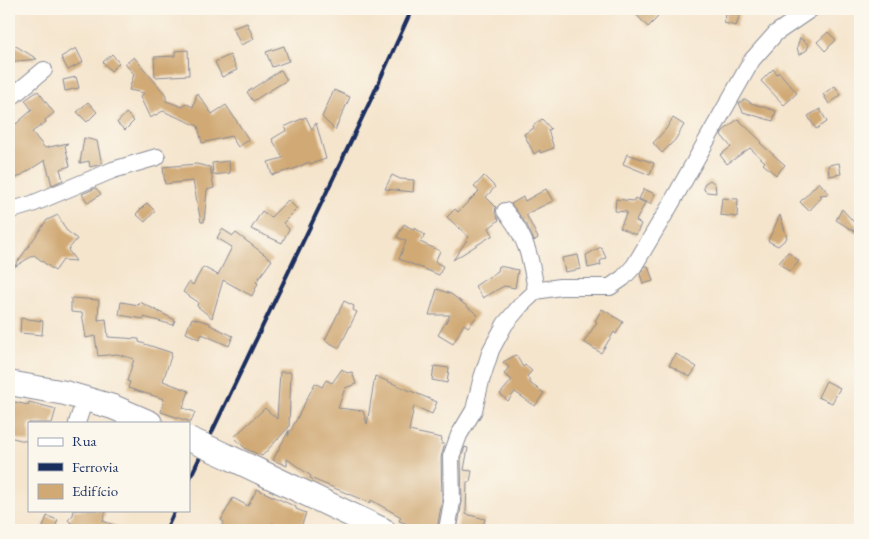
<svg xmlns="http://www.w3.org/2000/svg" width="869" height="539" font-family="'EB Garamond',serif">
  <rect width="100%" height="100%" fill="#fbf7ec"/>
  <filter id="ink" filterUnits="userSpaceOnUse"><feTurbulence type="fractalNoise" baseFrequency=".02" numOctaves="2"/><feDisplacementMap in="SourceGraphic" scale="10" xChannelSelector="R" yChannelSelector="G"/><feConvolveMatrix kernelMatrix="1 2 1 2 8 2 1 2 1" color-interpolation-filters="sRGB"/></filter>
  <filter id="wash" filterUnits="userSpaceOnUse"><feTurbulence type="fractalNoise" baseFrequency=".0096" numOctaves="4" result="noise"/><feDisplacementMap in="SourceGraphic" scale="20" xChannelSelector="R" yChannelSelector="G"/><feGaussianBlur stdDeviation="1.12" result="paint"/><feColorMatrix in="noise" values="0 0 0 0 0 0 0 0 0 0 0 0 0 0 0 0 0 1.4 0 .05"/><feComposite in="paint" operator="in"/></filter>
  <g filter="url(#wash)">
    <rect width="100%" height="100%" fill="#f5e5cd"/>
    <g id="blocks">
      <path fill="#d0a974" d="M631,9h19l8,8 -10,10z
        M727,10l13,4 -4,12 -12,-3z
        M247,23l7,16 -13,6 -8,-17z
        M828,32l8,8 -11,11 -8,-9z
        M800,38l9,7 -2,5 -8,5 -2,-8z
        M9,46h7l21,13 -28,3z
        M284,46l5,15 -17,6 -6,-15z
        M76,48l7,14 -15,8 -7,-13z
        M188,50l1,25 -34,2 -1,-20 21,-1v-5z
        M112,54l7,9 -8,8 -8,-9z
        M230,55l7,15 -15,7 -7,-15z
        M134,57l32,38v6l17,6 2,-4 8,4 4,-14 15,21 14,-9 23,35 -11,7 -7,-11 -29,7 -4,-17 -35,-15 -13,7 -10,-21 4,-4 -15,-3 5,-16 -9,-10z
        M773,69l4,5 2,-2 18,21 -13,12 -23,-24z
        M281,70l6,10 -34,21 -6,-9z
        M76,77l3,11 -14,3 -2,-11z
        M835,86l6,9 -12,9 -6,-10z
        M334,90l16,7 -15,33 -13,-13z
        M38,91l16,22 -9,7 1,2 -14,10 13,16 23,-5 -3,3 5,20 -10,3 3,11 -11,5 -7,-25 -36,23v-67l7,8 16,-14 -7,-10z
        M745,99l6,4 25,8 -3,10 -30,-9 -4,-9z
        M88,102l9,10 -10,10 -10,-10z
        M820,109l7,13 -11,7 -8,-13z
        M126,113l8,8 -9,9 -8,-7z
        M306,117l6,13 4,-7 10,36 -16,5 -1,-2 -15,7 -22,6 -4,-13 15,-4 -11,-19 15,-9 -3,-3z
        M673,118l11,7 -9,15 -13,13 -9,-10 13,-14z
        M542,119l9,10 -3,1 6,18 -14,5v-3l-6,4 -10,-20 10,-6 -1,-2z
        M738,119l24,23 -2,1 25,22 -9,10 -13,-11 2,-2 -15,-14 -23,16 -7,-9 11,-8 -10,-12 2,-4z
        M84,138l13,3 5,23 -12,3 -1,-6 -9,2z
        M627,154l27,9 -4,12 -27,-11z
        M229,161l1,12 -17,2 -1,-12z
        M839,163l2,11 -12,2 -1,-11z
        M196,164l14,3 4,21 -7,2 -3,32h-3l-8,-41 -28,3 -2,-17z
        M392,175l8,4 14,1 -1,12 -28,-3z
        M484,176l11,11 -9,10 10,10 -1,6 4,7 -10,8 4,7 -40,25 16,-23 -22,-20 8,-8 3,3 21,-21 -5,-4z
        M710,180l5,4 1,9 -9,-1 -3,-2v-6z
        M819,182l10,12 -9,1 2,2 -13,14 -9,-9z
        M96,188l5,6 -13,9 -6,-9z
        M546,189l7,12 -27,13 12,24 -4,3 -7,-16 -16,-21 12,-7 2,4z
        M644,189l11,5 -5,10 -11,-5z
        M635,198l10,5 -9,18 5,3 -5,11 -16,-7 7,-16 -12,-1 1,-12 17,2z
        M722,198l16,1 -1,18 -17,-2z
        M288,200l9,9 -14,14 6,6 -7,14 -31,-14 11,-18 9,6z
        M147,203l8,8 -10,11 -9,-8z
        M842,209l18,20v6l-24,-15z
        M58,215l8,15 11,9 -9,11 8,11 -13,-1 -8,11 -21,-16 -20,12 33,-47z
        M780,215l7,23 -9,8 -10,-5z
        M404,224l10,6 1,-2 10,7 -5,7 20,9 -5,11 8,4 -4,9 -40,-16 7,-18 -9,-4z
        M222,229l11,7 3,-3 36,27 -16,22 2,1 -6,13 -29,-16 -11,38 -15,-12 1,-4 -15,-10 6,-10 4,3 10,-18 15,8 14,-28 -15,-9z
        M601,247l5,11 -6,3 1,4 -13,3 -2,-13z
        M788,252l11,9 -9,11 -11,-9z
        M578,255l3,14 -16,3 -3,-14z
        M499,266l19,4 -3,18 -11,-2 -21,12 -8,-12 23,-15z
        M645,266h3l5,15 -10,3 -3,-10z
        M437,289l14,5 27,21 -10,12 -4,-3 -11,20 -15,-9 12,-20h-21z
        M71,298l28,2 -1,20 8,-1 2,18 31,2v3l33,11 -9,28 26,10 -6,17 12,4 -4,10 -30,-10 3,-13 -36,-11 2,-6 -3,-1 7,-22 -17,-5 -19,2 -3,-20 -9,2 -4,-25 -11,-1z
        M344,301l10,5 -1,4 4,2 -18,36 -14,-8z
        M121,302l18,3 1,-3 35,18 -2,5 -29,-8v2l-25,-4z
        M602,309l21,13 -7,12 -2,-2 -13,21 -17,-11 13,-20 -2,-1z
        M21,318l22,3 -1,14 -22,-2z
        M192,318l18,5v2l23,11 -4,10 -27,-12 -3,5 -13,-6z
        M676,354l21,13 -7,10 -21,-12z
        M516,355l7,12 2,-2 7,6 -5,5 4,8 13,9 -9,13 -20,-14 -7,9 -8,-7 12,-14 -8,-6 5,-7 -6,-5z
        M434,366l15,2 -2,15 -15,-3z
        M342,369l5,4 5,-1 4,12 -11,4 -7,20 25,3 4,13 8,-48 62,26 -5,12 -18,-8 -5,25 33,7 -1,6h4l-4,13 1,44 -5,28 -5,-2 -2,3h-6l-25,-9 2,-4 -30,-17 -1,3 -60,-25 1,-2 -24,-17v7l-14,-6 16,-30 -1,6 27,-53 7,4 4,-7 6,3z
        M280,372h11l-2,55 -27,29 -16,-7 -12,-12 31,-29 12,11z
        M826,381l14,7 -8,15 -14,-6z
        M10,401l18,4 1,-3 27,7 -4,14h-23v19l-20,-5z
        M465,447l3,1 -4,22 8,1 -2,11h-3l-1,32 19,5 -3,11h-25l5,-28 -1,-43z
        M257,489l39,18v2l10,4 -6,17h-15l-13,-7 -3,7h-49l4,-8 -3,-2 12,-22 15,8z
        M74,510h32l-3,11 21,8 -1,1h-37l-13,-5 -5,-5 5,-5z
        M47,516l11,4 -4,10h-12z"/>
    </g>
  </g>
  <g filter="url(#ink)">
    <use href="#blocks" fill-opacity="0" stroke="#888a96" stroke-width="1"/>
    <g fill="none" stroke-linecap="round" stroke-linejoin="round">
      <g stroke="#888a96" stroke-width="18">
        <path id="minor" d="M9,99l35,-29
          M9,211l23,-7 81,-34 44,-13
          M505,211c22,26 26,48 31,80
          M77,423l8,-24
          M447,530l5,-28 -1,-45 8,-22 15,-25 7,-29 10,-31 14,-26 16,-19 15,-14 24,-4h50l13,-9 11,-12 34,-57 84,-149 24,-27 35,-24"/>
      </g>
      <g stroke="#888a96" stroke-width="26">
        <path id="highway" d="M9,383l56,10 48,14 37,16
          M229,457l154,73"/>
      </g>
      <use href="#minor" stroke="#fff" stroke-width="16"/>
      <use href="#highway" stroke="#fff" stroke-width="24"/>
      <path stroke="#1b2f5e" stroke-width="4" d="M189,480l184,-385 39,-86
        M166,530l9,-20"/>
      <g stroke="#888a96" stroke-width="26" stroke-linecap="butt">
        <path id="highway-bridge" d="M189,439l40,18"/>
      </g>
      <use href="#highway-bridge" stroke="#fff" stroke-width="24"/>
    </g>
  </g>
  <rect width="869" height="539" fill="none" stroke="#fbf7ec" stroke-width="30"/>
  <rect x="28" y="422" width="162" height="90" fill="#fbf7ec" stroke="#a1a7b3"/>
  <rect x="38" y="438" width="25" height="8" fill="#ffffff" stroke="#a1a7b3"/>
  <text x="72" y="446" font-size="15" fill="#1b2f5e">Rua</text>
  <rect x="38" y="463" width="25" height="8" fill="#1b2f5e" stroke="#a1a7b3"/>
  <text x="72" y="472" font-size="15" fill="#1b2f5e">Ferrovia</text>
  <rect x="38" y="484" width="25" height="15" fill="#d0a974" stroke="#a1a7b3"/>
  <text x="72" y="496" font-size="15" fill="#1b2f5e">Edifício</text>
</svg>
